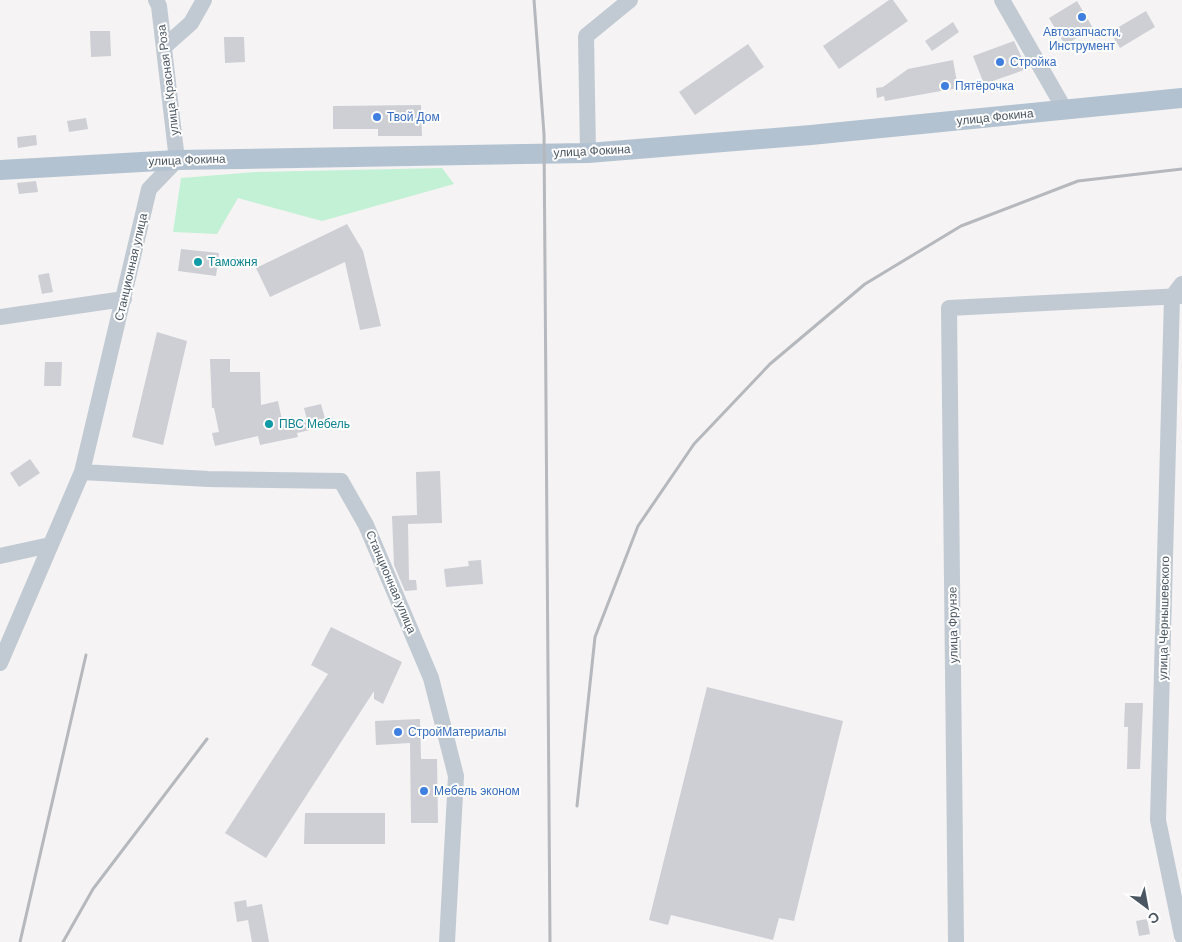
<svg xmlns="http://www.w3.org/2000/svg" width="1182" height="942" font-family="'DM Sans',sans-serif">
  <rect width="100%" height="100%" fill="#f5f3f3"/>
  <path fill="#c3f1d5" d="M442,168l12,16 -132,37 -84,-23 -21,36 -44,-2 8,-54 74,-6z"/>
  <path fill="#cdcfd5" d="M889,0h4l15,21 -69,48 -16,-23z
    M1077,1l16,27 -28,17 -16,-27z
    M1146,11l9,16 -35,21 -10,-16z
    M953,22l6,10 -27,19 -7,-10z
    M90,31h20l1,25 -20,1z
    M224,37h20l1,25 -20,1z
    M1014,41l13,28 -43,15 -11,-28z
    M748,44l16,23 -69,48 -16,-23z
    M953,60l5,28 -73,13 -1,-5 -7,2 -1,-10 7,-1 25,-18z
    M421,105l1,31h-44v-7h-45v-23z
    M86,118l2,11 -19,3 -2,-11z
    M36,135l1,10 -19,3 -1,-11z
    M36,181l2,11 -19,2 -2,-11z
    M347,224l16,27 18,75 -21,4 -15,-68 -75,35 -14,-29z
    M181,249l38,4 -3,23 -38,-5z
    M49,273l4,19 -11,2 -4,-19z
    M157,332l30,9 -24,104 -31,-8z
    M210,359h20v13h30l1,33 17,-4 5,24 24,-5 -3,-12 17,-4 6,22 -30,7 1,4 -38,8 -2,-9 -43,10 -3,-13 7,-1 -5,-24h-2z
    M45,362h17l-1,24h-17z
    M30,459l10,14 -21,14 -9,-14z
    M440,471l2,52 -34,1 1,56h7l1,10 -12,1 -11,-26 -2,-49 25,-1 -1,-43z
    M481,560l2,24 -37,3 -2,-18 25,-3 -1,-5z
    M331,627l71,35 -19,42 -9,-5v-8l-108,167 -41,-25 103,-159 -17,-9z
    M707,687l136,34 -49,200 -15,-3 -6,22 -102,-25 -3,10 -19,-5z
    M1125,703h18l-3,66h-13l1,-42h-4z
    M420,719l1,40h16l1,64h-27l-1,-80 -34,2 -1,-24z
    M305,813h80v31h-81z
    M246,900l1,7 15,-3 7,38h-17l-4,-22 -11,2 -3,-20z
    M1147,919l3,15 -11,2 -3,-15z"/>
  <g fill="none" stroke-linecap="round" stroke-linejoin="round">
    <path stroke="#c1cad2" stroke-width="16" d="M1002,0l63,110
      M164,47l27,-24 13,-23
      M588,153l-2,-117 44,-36
      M1182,284l-10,13 -14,523 24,116
      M0,317l124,-18
      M82,472l126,7 133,2 25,44 65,153 25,98 -9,166
      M0,556l50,-11
      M0,663l82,-191 67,-283 28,-29 -18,-154 -3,-6
      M956,942l-7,-634 233,-12"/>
    <path stroke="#b3c2d1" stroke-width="20" d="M0,170l177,-10 411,-7 223,-18 371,-37"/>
    <path stroke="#b5b8bd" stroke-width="3" d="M534,0l10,134 6,808
      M577,806l18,-169 43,-111 56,-82 76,-80 95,-80 96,-58 117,-45 104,-12
      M20,942l66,-287
      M63,942l30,-53 114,-150"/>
  </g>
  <g fill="#3f7fe0" stroke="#fff" stroke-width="2">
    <circle cx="1082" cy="17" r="5"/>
    <circle cx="1000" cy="62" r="5"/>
    <circle cx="945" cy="86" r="5"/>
    <circle cx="377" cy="117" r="5"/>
    <circle cx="398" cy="732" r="5"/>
    <circle cx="424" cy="791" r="5"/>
  </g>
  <g fill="#0f9aa8" stroke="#fff" stroke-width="2">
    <circle cx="198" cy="262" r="5"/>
    <circle cx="269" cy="424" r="5"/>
  </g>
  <g text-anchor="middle" stroke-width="4" stroke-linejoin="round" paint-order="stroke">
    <g font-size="12" fill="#366cbe" stroke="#fff" text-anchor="start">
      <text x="1082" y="36" text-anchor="middle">Автозапчасти,<tspan x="1082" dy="14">Инструмент</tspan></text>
      <text x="1010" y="66">Стройка</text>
      <text x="955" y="90">Пятёрочка</text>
      <text x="387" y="121">Твой Дом</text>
      <text x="408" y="736">СтройМатериалы</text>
      <text x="434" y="795">Мебель эконом</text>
    </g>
    <g font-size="12" fill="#4a5661" stroke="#fff">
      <text transform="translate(168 80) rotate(-97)" y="4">улица Красная Роза</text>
      <text transform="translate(995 117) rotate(-6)" y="4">улица Фокина</text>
      <text transform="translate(592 151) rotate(-3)" y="4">улица Фокина</text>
      <text transform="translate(187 160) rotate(-2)" y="4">улица Фокина</text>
      <text transform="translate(131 267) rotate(-77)" y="4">Станционная улица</text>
      <text transform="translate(391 582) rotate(67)" y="4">Станционная улица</text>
      <text transform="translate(1164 618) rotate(-89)" y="4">улица Чернышевского</text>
      <text transform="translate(953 625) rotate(-91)" y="4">улица Фрунзе</text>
    </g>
    <g font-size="12" fill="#0d838f" stroke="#fff" text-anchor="start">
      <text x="208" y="266">Таможня</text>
      <text x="279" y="428">ПВС Мебель</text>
    </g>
  </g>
  <g transform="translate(1147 907) rotate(148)" stroke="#ffffff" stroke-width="4" paint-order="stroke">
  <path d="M0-4L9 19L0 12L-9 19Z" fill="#4a5661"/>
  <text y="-8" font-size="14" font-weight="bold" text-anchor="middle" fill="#4a5661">С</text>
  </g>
</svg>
